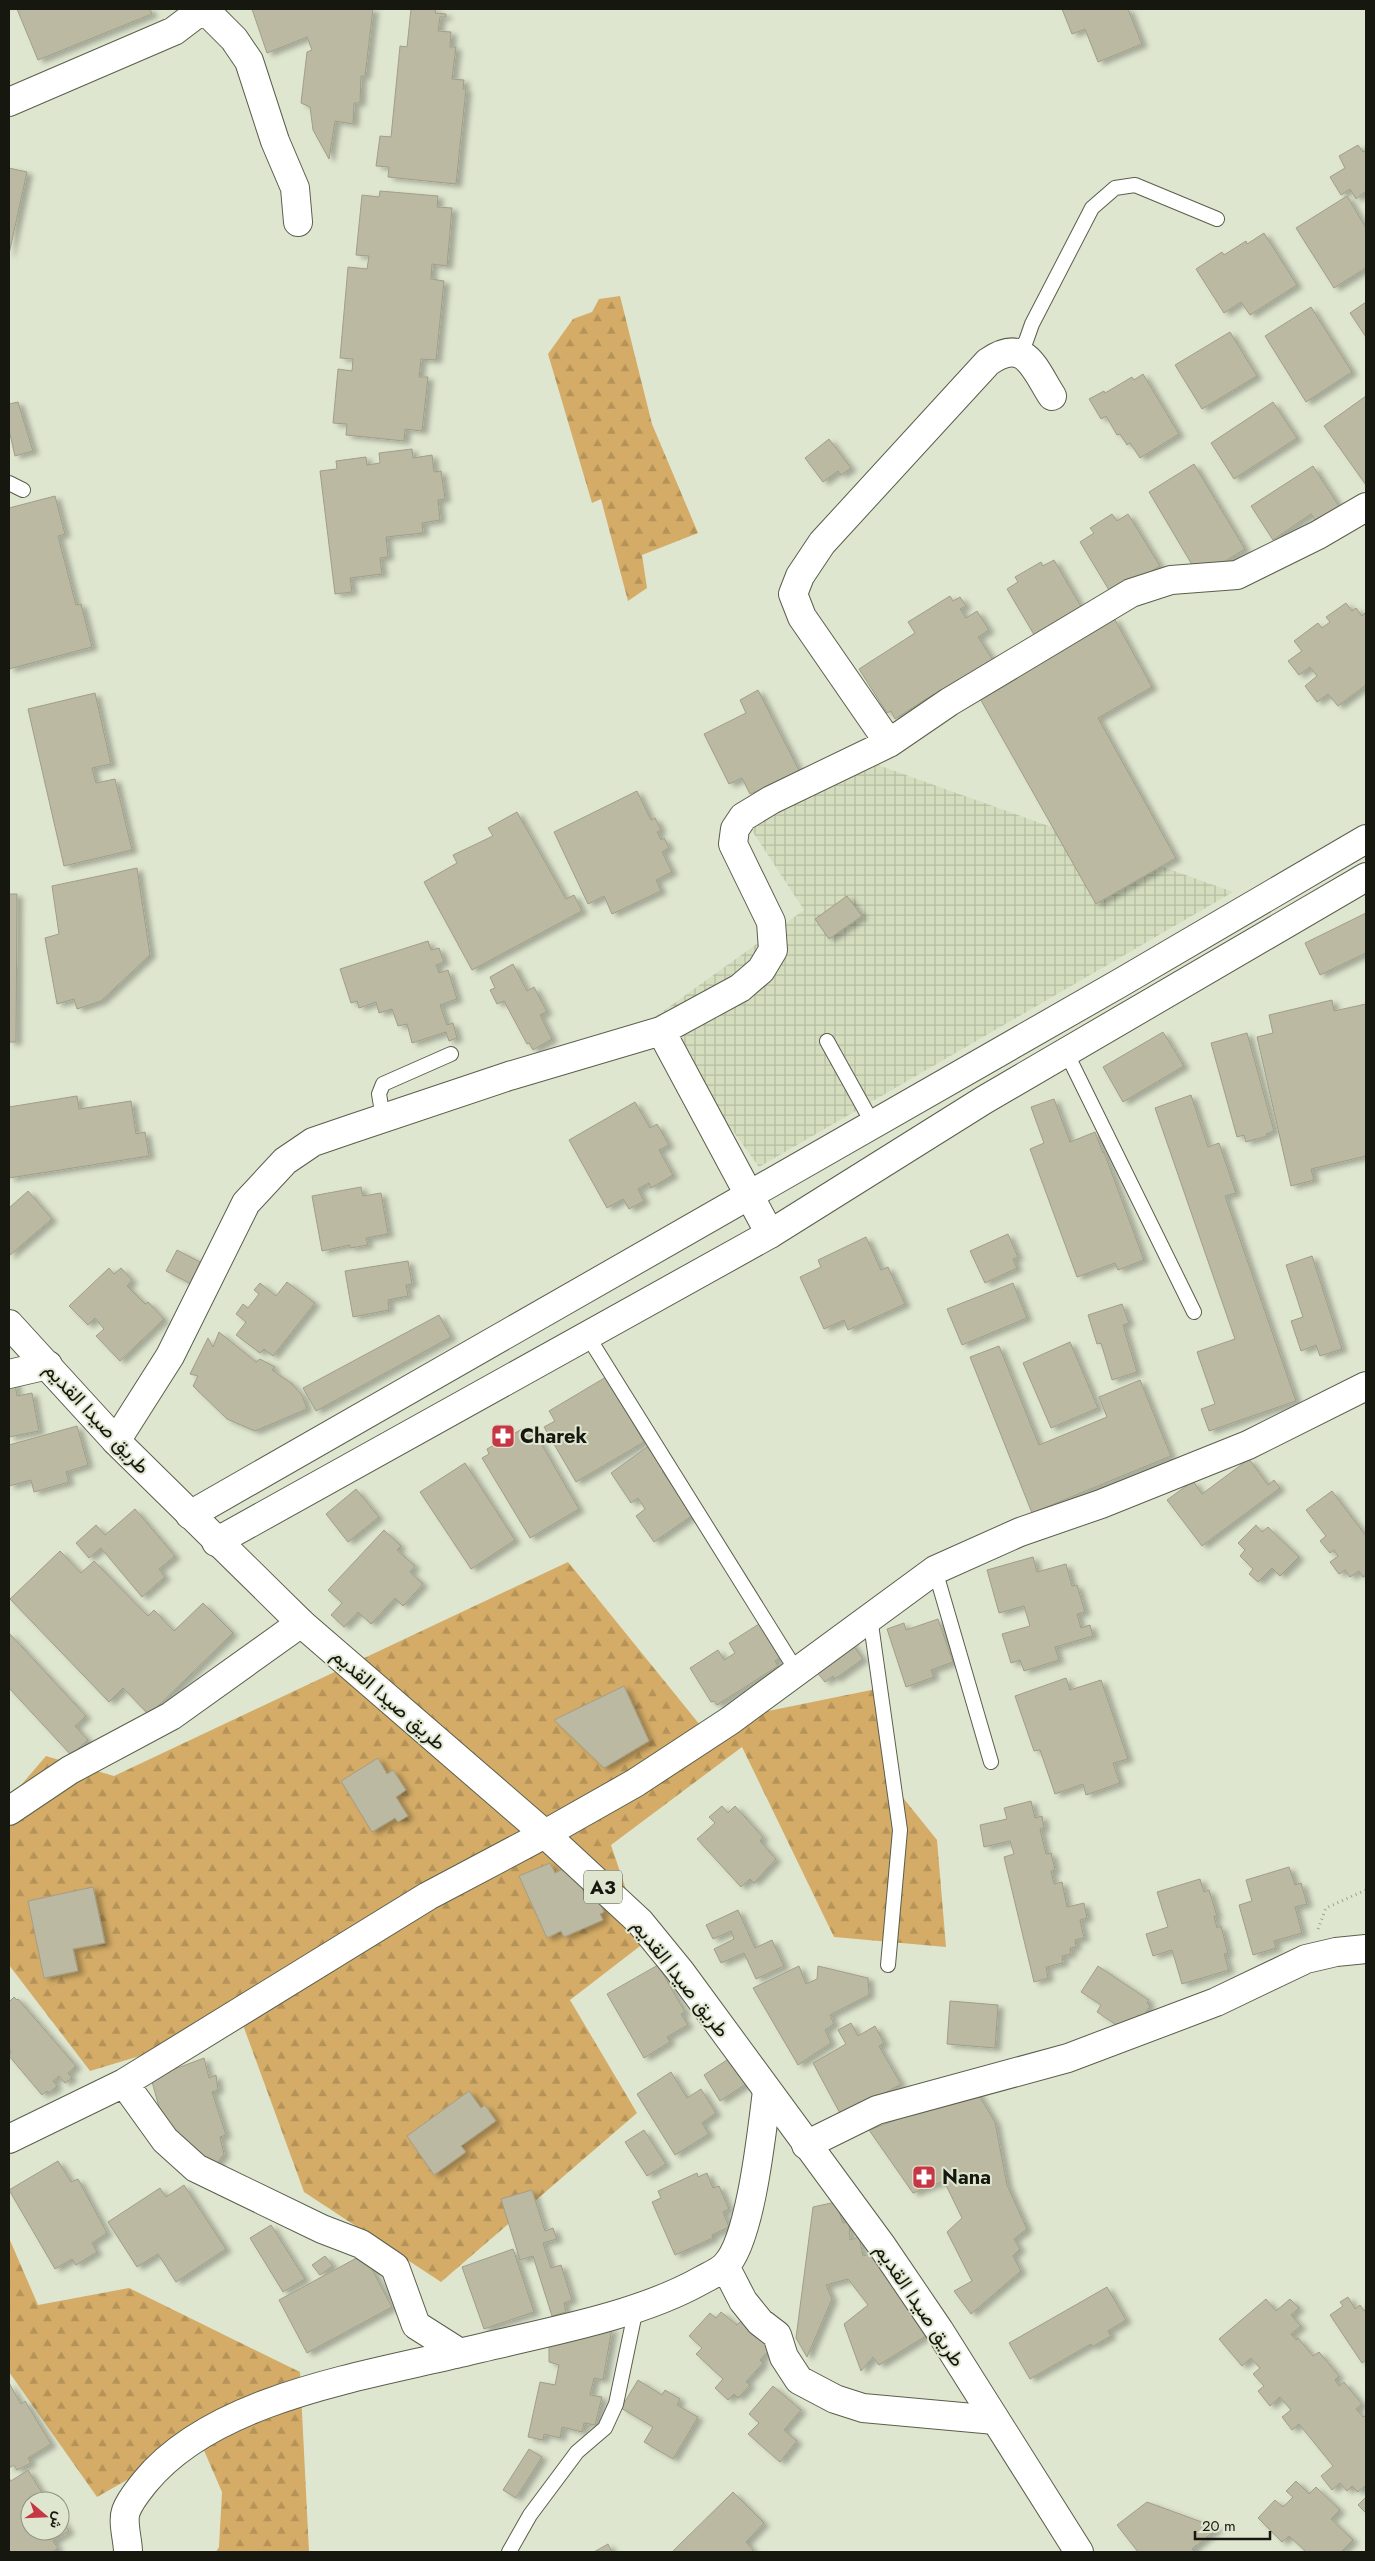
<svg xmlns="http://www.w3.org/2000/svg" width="1375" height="2561" font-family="Jost,Vazirmatn,sans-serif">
  <defs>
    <pattern id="industrial-grid" width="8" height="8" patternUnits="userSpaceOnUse" patternTransform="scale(1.25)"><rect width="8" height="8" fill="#d5ddbf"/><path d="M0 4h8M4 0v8" fill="none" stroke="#b6bda3"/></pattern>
    <pattern id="forest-firs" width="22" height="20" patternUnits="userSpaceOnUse" patternTransform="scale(1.25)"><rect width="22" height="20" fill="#d4ac67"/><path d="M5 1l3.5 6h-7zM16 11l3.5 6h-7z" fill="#b59358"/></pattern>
    <filter id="shadow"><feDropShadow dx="5.5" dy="3" stdDeviation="2.5" flood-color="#0004"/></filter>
  </defs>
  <rect width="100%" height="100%" fill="#dfe6cf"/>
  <path fill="url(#industrial-grid)" d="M878,765l355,127 -474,275 -107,-148 152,-109 -61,-93z"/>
  <path fill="url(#forest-firs)" d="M620,296l32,128 46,109 -56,22 5,33 -19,13 -27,-102 -9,4 -44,-149 25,-35 19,-7 7,-13z
    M568,1562l132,163 186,-38 14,107 37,46 9,107 -112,-10 -92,-190 -131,98 33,98 -74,57 67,113 -196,169 -137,-90 -61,-167 -153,46 -81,-106v-166l37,-43 68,20z
    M9,2238l29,67 91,-17 171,84 9,180h-93l3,-5 3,-55 -23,-53 -102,58 -88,-125z"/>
  <path fill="#bcb9a2" stroke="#a19e88" filter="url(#shadow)" d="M17,9h133l2,5 -114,46z
    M252,9h121l-8,67h-4l-1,27h-6l-1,21 -18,-3 -6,38 -16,-29 -3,-23 -9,-4 6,-51 5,-2 -5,-13 -40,16z
    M411,9h25l-1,4 11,1v3h-6l-2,14 13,1 -1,15h6l-4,32 12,1 -1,9h3l-10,95 -68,-7 1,-10 -13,-1 4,-30 11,1 9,-91 7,1z
    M1062,9h66l14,35 -44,18 -13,-33 -13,5z
    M1358,145l5,7 3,-2v41l-10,8 -6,-10 -9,6 -11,-18 15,-9 -6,-12z
    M9,168l18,4 -18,82z
    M380,191l58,5 -1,11 15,1 -5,58 -15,-2 -1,15 13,2 -8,79 -15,-1 -2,18h9l-6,54 -17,-2 -1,12 -58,-6 1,-11 -14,-1 5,-54 14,2 1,-12 -13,-1 8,-91 19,2 2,-13 -13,-1 6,-60 17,2z
    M1347,196l19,32v40l-32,20 -38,-60z
    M1264,233l33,52 -47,30 -9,-13 -17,11 -28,-44 26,-17 2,3 22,-14 1,3z
    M1366,302v35l-16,-24z
    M1311,307l41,65 -46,30 -41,-66z
    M1230,332l27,44 -55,33 -27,-44z
    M1143,374l36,60 -39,24 -10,-15 -3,2 -7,-11 -3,1 -11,-19 -5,3 -12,-20 15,-8 1,2 27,-16 2,3z
    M1366,396v89l-42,-59z
    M18,402l15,49 -18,5 -6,-26v-26z
    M1273,402l24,36 -63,41 -23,-36z
    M829,439l22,29 -10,7 -3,-4 -15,11 -18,-24z
    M412,449l1,9 19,-3 2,17 7,-1 4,28 -7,1 2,20 -18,3 1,10 -37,4 2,20 -8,1 2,16 -32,4 2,14 -17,2 -15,-123 17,-2 -1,-8 30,-4 1,8 13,-2 -1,-10z
    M1194,464l51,85 -39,24 -12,-5 -45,-76z
    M1313,466l26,40 -13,8 2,3 -10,7 -7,-10 -38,26 -22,-34z
    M55,496l10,38 -7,2 18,69 5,-1 11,43 -83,22v-161z
    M1112,514l5,7 11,-7 32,52 -48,29 -32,-53 14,-9 -4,-5z
    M1054,560l29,50 -47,28 -29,-49 11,-7 -3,-5 26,-15 2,4z
    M950,596l3,5 7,-4 6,9 -6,3 6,9 11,-7 12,19 -11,7 15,23 -53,43 -6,-9 -39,25 -4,-8 -4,2 -28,-44 56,-36 -7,-11z
    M1346,603l6,8 4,-3 6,8 4,-4v73l-28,21 -10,-12 -11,8 -12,-16 12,-10 -7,-9 -11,8 -11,-14 14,-10 -8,-10 24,-18 4,5 8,-6 -4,-5z
    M1114,618l38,69 -54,31 78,140 -80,46 -118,-209z
    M758,690l46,90 -33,17 -5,-10 -16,7 -8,-16 -13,6 -25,-50 42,-21 -6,-13z
    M95,693l16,71 -19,4 4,15 19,-4 17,71 -68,16 -36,-157z
    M637,791l14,29 4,-2 6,12 -4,2 4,8 3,-2 5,10 -7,4 10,20 -16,8 5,11 -49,23 -8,-18 -16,8 -34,-72z
    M517,812l49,87 8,-4 8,16 -110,59 -48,-88 33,-19 -4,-8 40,-19 -5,-8z
    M137,868l13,87 -49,46 -24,8 -3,-10 -17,5 -12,-66 14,-4 -7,-48z
    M9,894h8l-1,148h-7z
    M847,896l15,20 -33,23 -14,-20z
    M1366,913v40l-46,22 -15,-32z
    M428,941l3,9 8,-2 5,14 -8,3 3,8 9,-3 9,29 -17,6 7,20 6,-2 4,15 -8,3 -3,-9 -34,11 -5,-19 -9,2 -6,-17 -13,4 -3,-11 -17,6 -2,-7 -6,2 -11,-34z
    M513,964l14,27 7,-4 13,25 -7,3 12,24 -19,11 -4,-7 -2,1 -23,-43 -7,3 -7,-14 5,-2 -5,-11z
    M1332,1000l2,11 32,-7v152l-55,13 3,11 -23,6 -34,-149 16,-4 -4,-18z
    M1163,1032l21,34 -61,36 -20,-35z
    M1247,1033l27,98 -8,3 1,2 -21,6 -2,-7 -7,2 -26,-94z
    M1191,1095l17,52 11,-4 17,50 -11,3 71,205 -87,30 -8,-22 14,-5 -18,-52 38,-13 -80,-231z
    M77,1096l2,13 52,-8 5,33 9,-2 4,24 -140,22v-71z
    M1054,1099l16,43 25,-10 8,21 1,-1 40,108 -26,10 -3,-7 -38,14 -47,-128 14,-6 -13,-36z
    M635,1102l15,26 7,-4 12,21 -10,5 14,25 -22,13 -2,-5 -11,6 6,12 -15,8 -6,-10 -16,9 -38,-68z
    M361,1187l2,9 18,-3 7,41 -22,4 2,7 -18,3v-3l-28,6 -10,-55z
    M28,1191l24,28 -43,37v-48z
    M1008,1234l10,23 -5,2 4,9 -32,15 -15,-32z
    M866,1237l15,33 7,-3 17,37 -57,26 -4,-10 -20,9 -24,-52 21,-10 -3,-7z
    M177,1250l25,13 -11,21 -25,-13z
    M1312,1256l30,93 -22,7 -4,-11 -15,6 -10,-30 12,-4 -17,-52z
    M408,1261l4,23 -6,1 2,11 -20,4 1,10 -36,7 -8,-46z
    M109,1268l5,6 7,-6 11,12 -5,6 18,18 3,-2 16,17 -44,42 -24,-25 8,-7 -9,-11 -7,7 -19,-19z
    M287,1282l28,21 -42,53 -9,-7 -4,4 -24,-18 10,-13 -10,-8 7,-10 5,4 11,-14 -5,-4 6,-7 16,13z
    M1013,1283l14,35 -65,27 -15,-36z
    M1122,1304l7,19 -6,2 14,47 -25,8 -11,-37 -4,1 -9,-29z
    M439,1315l12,22 -135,74 -13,-23z
    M219,1332l37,30 4,-3 15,8 -3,3 19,13 11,12 5,14 -52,22 -28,-12 -34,-33 5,-10 -8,-2 18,-36 5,9z
    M1070,1342l28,66 -47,20 -28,-65z
    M999,1346l40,99 68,-28 -8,-20 41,-17 31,76 -139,57 -62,-156z
    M14,1377l3,19 15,-3 7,38 -30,6v-59z
    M606,1377l38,65 -68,40 -32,-55 11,-6 -6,-10z
    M77,1426l11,39 -22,7 3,10 -35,10 -3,-12 -22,6v-41z
    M522,1429l5,9 8,-5 44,76 -49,29 -48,-80 7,-4 -2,-5z
    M647,1447l18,21 -3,3 31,44 -39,27 -18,-26 9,-7 -7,-11 -7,5 -20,-30z
    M1249,1459l19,26 6,-5 6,8 -78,58 -35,-46 26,-19 9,13z
    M465,1463l50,77 -44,29 -51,-77z
    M356,1489l23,28 -31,25 -22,-28z
    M1332,1491l34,45v39l-3,2 -4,-6 -9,6 -5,-7 -6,4 -9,-12 8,-6 -4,-6 -4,3 -10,-12 6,-5 -20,-26z
    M135,1509l40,47 -16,13 6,8 -23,20 -41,-49 -12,10 -13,-15 20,-18 9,10z
    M1256,1525l6,7 6,-5 31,30 -19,19 -8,-8 -14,14 -9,-8 4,-5 -13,-13 5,-6 -7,-7z
    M384,1530l17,16 -4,4 18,16 -5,6 13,12 -20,22 -8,-8 -24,26 -13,-12 -14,15 -13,-12 11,-12 -14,-13z
    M60,1551l21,22 13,-12 54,55 6,-6 20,21 29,-28 30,30 -84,82 -26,-27 -14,14 -99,-103z
    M1033,1557l4,15 29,-8 6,22 5,-1 8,27 -8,2 4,14 9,-3 3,11 -38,11 4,13 -35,11 -4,-11 -9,3 -9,-29 28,-8 -6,-20 -25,7 -12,-43z
    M938,1619l15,43 -22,8 3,7 -28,10 -19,-58 17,-6 2,7z
    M759,1624l21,33 -5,4 3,5 -61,39 -3,-4 -3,1 -21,-34 28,-18 6,10 11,-7 -6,-10z
    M9,1633l77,83 -11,10 13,14 -17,15 -62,-67z
    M849,1640l14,19 -28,20 -2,-3 -8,6 -12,-15z
    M1066,1678l4,12 31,-10 27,79 -15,4 7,20 -34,12 -3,-11 -28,10 -15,-44 -6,1 -19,-55z
    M624,1686l25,55 -45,27 -50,-48z
    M378,1758l9,16 6,-4 13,20 -10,7 12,19 -10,6 -3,-4 -23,14 -31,-51z
    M1031,1801l4,17 7,-2 2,12 -4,1 6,25 5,-1 4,17 -4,1 3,13 8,-2 5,25 17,-4 3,15 -7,2 4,18 -9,2 1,7 -6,1 1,6 -9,2 1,7 -17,4 2,11 -14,4 -30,-125 10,-3 -4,-13 -26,6 -4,-22 27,-6 -3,-11z
    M722,1806l6,7 7,-7 28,31 -3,4 16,18 -22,24 -4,-4 -9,8 -44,-48 18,-16 -6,-6z
    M550,1863l5,10 16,-8 16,34 9,-5 8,18 -4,2 3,6 -39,17 -3,-6 -14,7 -28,-62z
    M1289,1867l6,18 6,-2 6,21 -12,3 7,26 -28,8 2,7 -23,7 -14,-50 13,-4 -6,-21z
    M1200,1879l4,13 5,-2 8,26h-3l3,12 4,-2 7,27 -4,1 5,16 -47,14 -10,-34 -19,6 -7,-22 22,-7 -11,-35z
    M93,1887l12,56 -32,6 5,22 -34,7 -16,-77z
    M738,1910l17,38 17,-8 12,26 -28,13 -12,-26 -23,10 -7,-14 20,-10 -3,-8 -18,8 -7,-14z
    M658,1965l27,47 -4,2 7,11 -21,12 3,5 -26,16 -37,-64z
    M799,1966l7,18 11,-5 1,-13 50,12 1,17 -39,20 4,9 -9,6 6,13 -33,22 -45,-77z
    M1098,1966l51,34 -2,3 3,3 -8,12 -4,-3 -11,17 -30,-20 4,-7 -20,-13z
    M14,1997l3,3 1,-1 58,67 -8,7 4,5 -7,5 -6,-7 -6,5 4,5 -8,7 -2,-2 -5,4 -33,-39 2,-5 -2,-3v-46z
    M950,2001l48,4 -3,43 -48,-4z
    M851,2023l7,13 17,-10 9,17 -5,3 22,38 -59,33 -29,-54 33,-19 -8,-14z
    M204,2058l5,20 7,-3 2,15 -6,2 14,43 -6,2 4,17 -12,16 -48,-45 -13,-47z
    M730,2058l16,26 -26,17 -16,-26z
    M671,2072l16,26 14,-9 15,24 -14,10 7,11 -34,21 -38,-61z
    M976,2090l19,32 12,63 20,44 -13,10 6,10 -7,7 8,15 -50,43 -17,-23 18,-10 -25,-49 15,-14 -18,-37 -31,12 -44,-63z
    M469,2091l12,17 4,-3 11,16 -35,25 5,6 -32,23 -27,-39z
    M644,2130l22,34 -19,12 -22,-34z
    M58,2161l13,21 7,-3 29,54 -15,10 5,9 -21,13 -4,-6 -17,10 -46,-79z
    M697,2173l1,4 9,-4 6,15 6,-2 10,23 -6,3 6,15 -17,8 1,3 -38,17 -23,-53 9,-4 -3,-7z
    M184,2185l42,64 -50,33 -18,-28 -21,13 -29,-45 52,-34 6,9z
    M532,2190l13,41 8,-3 4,11 -14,4 8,25 10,-3 11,35 -8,3 2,9 -14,4 -19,-60 -13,4 -19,-61z
    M836,2202l7,21 6,-1 1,18 9,-3 4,19 10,-3 56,81 -50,31 -6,-8 -12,14 -17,-47 24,-19 -20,-26 -22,6 6,14 -25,58 -11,-19 17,-131z
    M271,2225l34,54 -22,13 -33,-54z
    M513,2249l21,63 -50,17 -22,-62z
    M364,2254l28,53 -85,46 -28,-53z
    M325,2256l8,10 -13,9 -8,-10z
    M1107,2287l19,33 -18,11 3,5 -19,11 -1,-3 -61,35 -21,-36z
    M1348,2297l7,12 5,-4 4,6 2,-1v50l-4,3 -32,-48 13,-9 -3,-4z
    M1266,2299l10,12 14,-12 9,9 -8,7 10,11 -10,8 5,6 2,-2 15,18 6,-4 20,24 -4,4 4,6 5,-4 18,22 -6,5 7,8 3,-1v69l-8,7 -6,-6 -5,5 -7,-8 -8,7 -11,-14 12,-10 -34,-42 -7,6 -10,-13 9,-7 -11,-13 -10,9 -12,-15 6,-5 -11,-12 7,-6 -9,-10 -9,8 -23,-27z
    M721,2312l16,13 7,-7 30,27 -14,15 3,3 -17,19 4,3 -12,13 -4,-4 -6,6 -13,-12 8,-9 -27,-25 6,-6 -13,-12 21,-23 6,5z
    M612,2328l-9,52 -9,-2 -4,17 12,2 -7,28 -11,-2 -2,9 -20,-5 -2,11 -16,-4 -1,6 -15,-3 12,-55 15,3 4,-20 -10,-3v-18z
    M638,2380l24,15 3,-5 15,9 -3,6 21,12 -25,42 -29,-17 9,-15 -32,-19z
    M9,2383l12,21 4,-3 26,43 -23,14 3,5 -14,7 -3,-5 -5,3z
    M773,2386l28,24 -17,20 13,11 -17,21 -32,-28 11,-11 -10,-9z
    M529,2449l13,8 -26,41 -13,-8z
    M28,2470l14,23 -3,2 4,6h-13v30h30v-14l9,14 -16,10 5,7 -5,4h-44v-74l2,3z
    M1296,2481l13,13 7,-7 24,23 -9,9 22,21 -12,12h-35l-17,-16 -7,6 -24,-24 17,-18 8,7 10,-10 -7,-6z
    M733,2492l31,31 -18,19 7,8 -2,2h-79z
    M1366,2497v16l-8,-8z
    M1147,2502l71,26 -26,21 3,3h-57l-21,-27z
    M608,2544l4,8h-18z"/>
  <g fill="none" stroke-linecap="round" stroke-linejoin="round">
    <g stroke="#5a5f4b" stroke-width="16">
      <path id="lane" d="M1017,353l9,-12 6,-17 60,-116 23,-20 20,-3 82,34
        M9,483l14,7
        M827,1041l46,83
        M1066,1052l128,260
        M383,1118l-4,-24 4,-10 68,-30
        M587,1335l209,335
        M935,1570l56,192
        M870,1617l30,213 -12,135
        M509,2552l21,-37 47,-63 28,-24 11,-24 20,-96"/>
    </g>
    <g stroke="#5a5f4b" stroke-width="30">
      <path id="street" d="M204,9l30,30 15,22 26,80 20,47 3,34
        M9,102l165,-71 29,-22
        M889,743l-87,-126 -9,-23 7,-18 22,-33 166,-181c37,-26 46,6 64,34
        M661,1031l109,203
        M9,1374l39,-9
        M116,1441l54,-85 76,-153 39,-42 28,-19 38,-13 158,-53 152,-45 79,-43 21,-18 12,-20 -2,-28 -38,-78 2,-15 8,-12 28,-17 118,-57 60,-41 182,-109 40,-13 66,-5 81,-40 48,-28
        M9,1811l61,-41 101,-54 130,-93
        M124,2083l41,57 31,28 126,61 39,15 34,23 21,58 44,28c76,-19 175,-35 242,-73 7,-4 17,-8 23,-14 26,-25 37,-137 42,-175
        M9,2139l115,-56 304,-187 117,-62 90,-51 96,-63 204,-150 85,-38 81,-28 147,-59 118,-59
        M806,2145l71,-35 191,-52 148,-56 90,-43 30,-7 30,-3
        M725,2266l18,35 17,21 17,13 7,22 15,23 36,19 28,9 132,12
        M128,2552c0,-12 -6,-30 -2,-41 4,-11 12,-20 19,-29 68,-83 215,-105 315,-129"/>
    </g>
    <g stroke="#5a5f4b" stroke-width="30">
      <path id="secondary" d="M190,1515l930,-532 246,-144
        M216,1542l554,-308 214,-134 382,-223"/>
    </g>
    <g stroke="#5a5f4b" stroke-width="30">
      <path id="highway" d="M9,1324l107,117 185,182 244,211 95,88 40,49 202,275 57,84 140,222"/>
    </g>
    <path stroke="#9ea391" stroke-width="3" stroke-dasharray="1 4" stroke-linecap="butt" d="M1318,1929l8,-21 40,-18"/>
    <use href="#lane" stroke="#fff" stroke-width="14"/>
    <use href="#street" stroke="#fff" stroke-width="28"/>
    <use href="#secondary" stroke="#fff" stroke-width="28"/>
    <use href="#highway" stroke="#fff" stroke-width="28"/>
  </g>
  <defs>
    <g id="pharmacy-square" transform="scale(1.25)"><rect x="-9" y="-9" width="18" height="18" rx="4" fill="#c63645" stroke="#dfe6cf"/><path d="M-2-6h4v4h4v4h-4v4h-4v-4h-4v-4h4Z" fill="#fff"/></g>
  </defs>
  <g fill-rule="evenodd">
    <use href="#pharmacy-square" x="503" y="1436"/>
    <use href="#pharmacy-square" x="924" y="2177"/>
  </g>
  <g text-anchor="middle" stroke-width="4" stroke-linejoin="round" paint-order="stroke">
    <rect fill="#dfe6cf" stroke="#525649" stroke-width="1" x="584" y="1870.5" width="38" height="33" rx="4"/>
    <g font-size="19" font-weight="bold" fill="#161810">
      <text x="603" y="1894">A3</text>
    </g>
    <g font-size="20" fill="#161810" stroke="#dfe6cf">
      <text transform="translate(97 1418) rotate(47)" y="7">طريق صيدا القديم</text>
      <text transform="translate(389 1699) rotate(41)" y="7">طريق صيدا القديم</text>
      <text transform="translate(681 1978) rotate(52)" y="7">طريق صيدا القديم</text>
      <text transform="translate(920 2305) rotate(56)" y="7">طريق صيدا القديم</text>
    </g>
    <g font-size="20" font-weight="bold" fill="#161810" stroke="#dfe6cf" text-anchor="start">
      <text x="520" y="1443">Charek</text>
      <text x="942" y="2184">Nana</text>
    </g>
  </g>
  <rect width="1375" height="2561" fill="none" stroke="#161810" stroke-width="20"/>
  <g transform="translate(45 2516) rotate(109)"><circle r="24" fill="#dfe6cf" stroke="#8f9483"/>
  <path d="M0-4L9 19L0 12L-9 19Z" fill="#c63645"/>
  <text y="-8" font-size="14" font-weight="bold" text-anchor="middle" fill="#161810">ش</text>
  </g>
  <path d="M1195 2531v8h75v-8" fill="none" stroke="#161810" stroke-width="2.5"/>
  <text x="1202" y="2531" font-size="15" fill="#161810" stroke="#dfe6cf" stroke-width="4" paint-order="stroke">20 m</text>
</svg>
